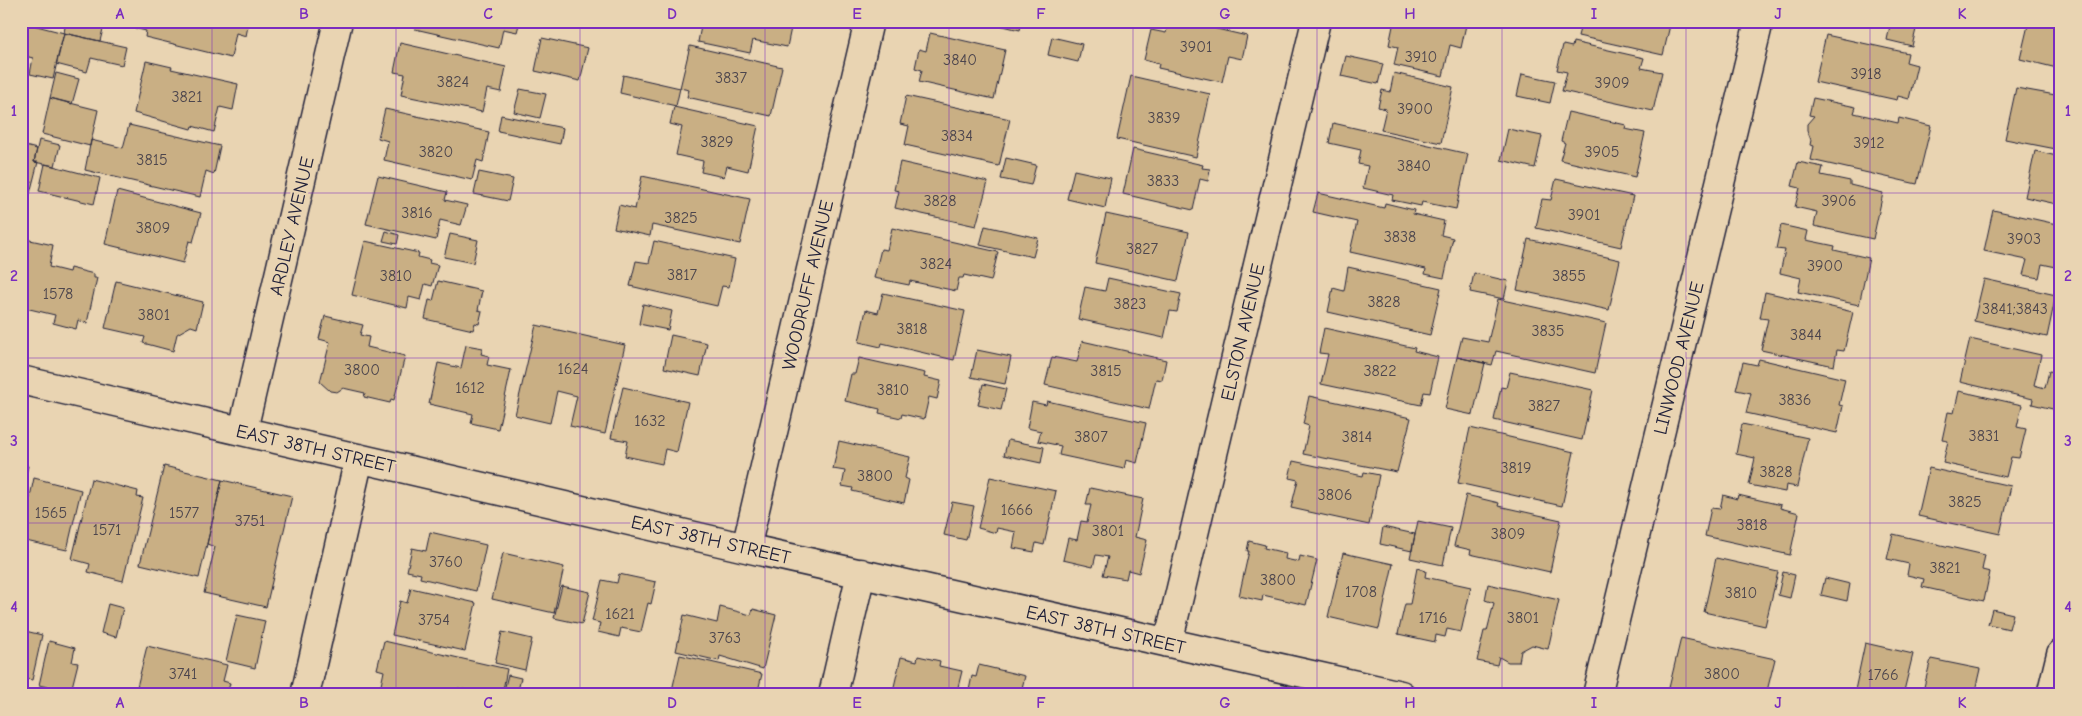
<svg xmlns="http://www.w3.org/2000/svg" width="2082" height="716" font-family="'Comic Neue',sans-serif">
  <rect width="100%" height="100%" fill="#e9d4b2"/>
  <filter id="ink" filterUnits="userSpaceOnUse"><feTurbulence type="fractalNoise" baseFrequency=".02" numOctaves="2"/><feDisplacementMap in="SourceGraphic" scale="10" xChannelSelector="R" yChannelSelector="G"/><feConvolveMatrix kernelMatrix="1 2 1 2 8 2 1 2 1" color-interpolation-filters="sRGB"/></filter>
  <g filter="url(#ink)">
    <path fill="#c9af84" stroke="#22223b" d="M66,21h39l-5,20 -36,-8z
      M106,21h143l-3,15 -10,-3 -5,25 -86,-21 1,-6z
      M417,21h103l-3,11 -14,-3 -4,19 -84,-19z
      M702,21h96l-1,4 -5,-2 -5,24 -34,-7 -3,13 -52,-11z
      M947,21h23l-1,5z
      M982,21h40l-2,9z
      M1169,21h13l65,15 -5,23 -14,-3 -6,26 -64,-14 1,-4 -15,-4 7,-30 15,3z
      M1394,21h35l15,4 1,-4h6l15,4 -5,23 -11,-3 -7,31 -49,-11 4,-18 -9,-2z
      M1582,21h89l-8,34 -85,-19z
      M1867,21h51l-6,25 -25,-6 3,-14z
      M2029,21l32,1v47l-41,-10z
      M21,22l43,11 -11,46 -23,-5 3,-16 -12,-3z
      M64,33l62,14 -4,18 -31,-7 -4,14 -31,-8z
      M930,33l75,17 -11,49 -75,-17 3,-12 -7,-2 4,-19 7,2z
      M1826,35l82,18 -2,9 11,3 -8,34 -11,-3 -1,4 -82,-18z
      M1052,37l30,7 -4,18 -30,-7z
      M542,38l46,10 -8,33 -45,-10z
      M1573,42l71,16 -3,10 21,4 -9,39 -91,-20 5,-19 -10,-2 6,-25 9,2z
      M400,43l106,24 -5,25 -14,-3 -5,23 -81,-17 4,-21 -11,-2z
      M690,46l92,21 -11,49 -84,-19 2,-7 -9,-2z
      M1346,56l37,8 -5,20 -37,-8z
      M146,61l26,6 -1,2 67,15 -5,26 -13,-3 -6,25 -22,-6 -1,3 -57,-16z
      M56,73l23,6 -7,25 -22,-6z
      M1394,73l59,14 -12,56 -60,-13 5,-21 -8,-2 4,-17 8,2z
      M1522,74l33,7 -5,22 -33,-7z
      M623,75l57,13 -4,18 -56,-13z
      M1131,76l79,18 -14,63 -79,-18z
      M2016,88l45,8v54l-56,-11z
      M520,89l26,5 -6,24 -26,-6z
      M906,96l104,23 -11,47 -94,-21 4,-19 -9,-2z
      M50,98l48,12 -8,36 -48,-12z
      M1813,98l43,9 -2,6 44,10 1,-5 32,8 -14,58 -106,-24 3,-14 -4,-1 1,-5 -4,-10v-6l7,-8 -5,-1z
      M674,107l84,19 -10,45 -21,-5 -3,11 -23,-5 2,-11 -27,-6 6,-28 -12,-3z
      M385,109l104,23 -6,30 -6,-2 -5,20 -88,-20 4,-19 -10,-3z
      M1568,112l58,13 -1,4 20,4 -10,44 -75,-17 5,-17 -4,-2z
      M501,115l62,13 -3,16 -62,-13z
      M1333,123l135,31 -12,55 -34,-7 -1,4 -29,-6 1,-5 -30,-7 5,-22 -10,-2 3,-14 -32,-7z
      M129,125l91,21 -6,28 -8,-3 -6,26 -115,-27 6,-30 32,8z
      M1508,129l34,7 -7,32 -34,-8z
      M39,140l21,5 -5,21 -21,-4z
      M21,145l16,4 -3,13h4l-11,43 -6,-2z
      M1133,149l70,16 -1,3 8,1 -2,12 -8,-2 -7,31 -70,-16z
      M2035,151l26,6v48l-36,-8z
      M1006,158l30,7 -5,20 -30,-6z
      M900,162l88,20 -12,44 -81,-18 4,-17 -5,-1z
      M1798,162l25,5 -2,8 29,6v4l33,8 -10,46 -59,-13 3,-14 -22,-5 5,-19 -8,-2z
      M45,164l55,14 -6,26 -55,-13z
      M1074,170l37,8 -6,30 -38,-9z
      M479,172l34,7 -5,22 -34,-7z
      M378,176l69,16 -2,8 22,5 -6,20 -21,-5 -4,20 -70,-16z
      M642,176l108,23 -10,45 -88,-19 -2,11 -36,-8 5,-23 16,4z
      M1556,179l77,17 -12,51 -85,-19 6,-29 9,1z
      M117,191l84,22 -8,29 -4,-1 -6,22 -78,-19z
      M1318,193l66,15 1,-5 29,7 -1,4 31,7 -3,14 12,3 -9,40 -19,-4 1,-5 -76,-17 7,-30 -44,-10z
      M1993,210l68,15v43l-19,-4 -3,14 -16,-3 4,-15 -43,-9z
      M1106,214l83,18 -11,49 -83,-18z
      M1781,225l27,6 -2,9 29,6 -1,4 35,8 -10,47 -61,-13 3,-14 -21,-5 5,-23 -9,-1z
      M985,226l53,12 -5,19 -53,-12z
      M892,228l106,24 -7,29 -27,-6 -1,3h-4l-3,13 -46,-10 -1,4 -35,-7 7,-29 6,1z
      M386,231l13,4 -2,9 -14,-3z
      M450,234l28,6 -5,23 -29,-6z
      M21,238l32,7 -4,22 20,5 1,-4 24,6v4h3l-10,45 -9,-3 -2,9 -23,-6 2,-8 -34,-8z
      M1528,239l92,21 -11,50 -92,-20z
      M365,241l54,12 -1,4 12,3 -1,3 9,2 -6,21 -7,-2 -4,16 -12,-3 -2,11 -55,-13z
      M654,241l81,18 -6,28 -7,-1 -5,20 -87,-20 6,-25 13,2z
      M1348,267l93,21 -11,47 -102,-23 5,-24 11,3z
      M1474,273l34,8 -4,18 -34,-7z
      M1108,278l73,16 -4,18 -7,-1 -6,27 -86,-19 7,-32 20,4z
      M1984,279l72,16 -9,42 -73,-16z
      M116,281l87,21 -6,26 -6,-2 -14,8 -4,17 -30,-8 2,-6 -40,-9z
      M438,281l44,10 -4,19 4,1 -3,13 -4,-1 -2,7 -48,-11 4,-19 4,1z
      M1765,292l88,20 -9,39 -7,-1 -3,16 -73,-16 7,-31 -8,-1z
      M883,293l82,18 -11,49 -72,-17 -1,4 -22,-5 7,-32 12,3z
      M1498,299l108,24 -11,50 -99,-22 -4,14 -35,-8 5,-20 26,5z
      M643,304l29,7 -4,19 -29,-6z
      M325,316l38,9 -3,10 9,2 -2,10 38,9 -11,44 -3,-1 -1,4 -26,-6 1,-4 -22,-5 -6,4 -7,-1 -10,-9 10,-40 -11,-3z
      M536,325l89,20 -20,89 -35,-8 7,-30 -20,-5 -7,32 -35,-8z
      M1324,328l91,20 -1,3 24,6 -8,36 -6,-1 -3,13 -100,-21 7,-30 -9,-1z
      M671,335l36,8 -7,33 -36,-8z
      M1970,339l71,16 -7,30 11,3 4,-17 12,2v38l-29,-7 1,-5 -73,-17z
      M1082,341l84,19 -4,20 -6,-1 -7,30 -104,-24 7,-28 25,5z
      M466,345l17,3 -2,6 8,2 -2,9 24,5 -13,59 -27,-6 2,-9 -44,-10 9,-41 23,5z
      M977,350l34,7 -6,27 -34,-7z
      M1457,357l28,6 -12,52 -28,-6z
      M859,358l66,15 -1,4 17,4 -4,18 -8,-2 -5,22 -22,-5 -1,4 -22,-5 1,-4 -35,-8 6,-27h4z
      M1759,359l86,20 -6,26 4,1 -6,27 -91,-20 5,-20 -15,-3 7,-28 14,3z
      M1510,372l83,18 -11,50 -88,-20 7,-33 5,1z
      M983,384l23,5 -5,21 -23,-5z
      M623,387l65,15 -11,50 -12,-3 -3,15 -37,-8 3,-15 -17,-3z
      M1959,391l63,14 -5,22 9,2 -7,29 -8,-1 -5,20 -63,-14 5,-22 -6,-1 6,-28 6,1z
      M1309,396l102,22 -14,54 -94,-18 6,-28 -6,-2z
      M1047,401l99,22 -9,40 -11,-3 -2,9 -65,-14 2,-9 -23,-5 3,-10 -14,-3 5,-26 14,3z
      M1742,424l66,14 -11,49 -11,-2 -1,7 -36,-7 6,-27 -19,-4z
      M1470,428l104,24 -12,54 -104,-23z
      M1008,440l36,7 -3,16 -37,-8z
      M839,441l71,16 -5,21 4,2 -5,23 -52,-12 1,-3 -11,-2 3,-15 -12,-2z
      M1293,461l70,15 1,-4 15,3 -10,50 -78,-17 7,-28 -9,-2z
      M21,464l7,2 -7,28z
      M164,466l58,14 -23,98 -59,-14z
      M1929,468l82,18 -11,48 -82,-18z
      M990,477l66,14 -12,54 -8,-2 -2,9 -21,-4 3,-16 -19,-4 -1,5 -18,-5z
      M34,478l47,12 -14,60 -46,-10z
      M91,479l47,12 -1,6 6,1 -20,83 -35,-9 2,-8 -18,-5z
      M222,480l70,16 -26,111 -62,-14 11,-46 -8,-3z
      M1090,488l53,11 -8,38 12,3 -8,33 -11,-3 -2,9 -23,-4 5,-18 -12,-2 -3,12 -30,-7 5,-22 9,2 4,-19 6,1 4,-17h-5z
      M1466,495l33,8 -1,3 63,14 -11,52 -80,-18 1,-4 -17,-4z
      M1723,495l14,4 1,-4 43,10 -1,3 19,5 -9,42 -85,-19 6,-28 9,1z
      M952,502l22,4 -8,34 -22,-5z
      M1418,521l33,7 -8,37 -33,-7z
      M1383,527l32,7 -3,17 -32,-7z
      M430,532l56,13 -10,46 -56,-13 1,-4 -14,-3 5,-23 14,3z
      M1893,534l92,21 -3,15 8,2 -6,29 -62,-14 2,-8 -17,-4 2,-11 -22,-5z
      M1249,541l16,4 -1,3 22,5 -1,6 14,3 1,-6 17,4 -11,45 -43,-10 -1,6 -23,-5 10,-45h-2z
      M503,553l61,14 -10,46 -62,-14z
      M1343,553l50,11 -14,65 -51,-12z
      M1716,558l62,14 -13,54 -61,-14z
      M1417,568l9,3 -1,6 46,10 -10,45 -14,-3 -2,8 -9,-2 -1,7 -37,-8 7,-30h5z
      M1783,572l12,3 -5,23 -12,-3z
      M619,574l37,8 -5,22 -3,-1 -7,29 -20,-4 -2,9 -21,-5 2,-9 -8,-2 10,-41 15,3z
      M1825,578l25,6 -3,17 -26,-6z
      M1488,584l71,16 -11,49 -16,-4 -11,6 -2,11h-11l-9,-5 -2,8 -20,-4 7,-30h3l7,-28 -9,-3z
      M562,586l28,6 -8,32 -28,-6z
      M411,588l65,15 -11,48 -73,-16 8,-34 7,2z
      M108,604l15,4 -7,29 -15,-4z
      M720,607l31,8 2,-6 23,6 -13,54 -43,-13 -1,5 -43,-10 8,-36 33,8z
      M1992,609l21,5 -4,15 -21,-5z
      M237,615l28,6 -10,47 -29,-7z
      M21,630l21,5 -10,45 -11,-2z
      M502,632l30,7 -7,31 -30,-7z
      M1681,638l94,21 -9,36h-68l-29,-7z
      M49,641l26,7 -3,14 6,1 -6,24 -6,-1 -1,5 -26,-6z
      M384,641l123,28 -5,26h-14l-30,-7 -1,7h-56l-21,-5 4,-19 -7,-2z
      M1865,643l48,11 -10,41h-49z
      M147,646l80,19 -4,16 7,2 -3,12h-74l-17,-4z
      M680,655l82,19 -5,21h-86z
      M918,656l22,5 -1,5 23,5 -6,24h-64l9,-38 16,4z
      M1931,659l49,10 -6,26h-52z
      M979,665l46,11 -3,12 31,7h-85l4,-19 4,1z
      M508,675l13,3 -4,17 -14,-1z"/>
    <g fill="none" stroke-linecap="round" stroke-linejoin="round">
      <g stroke="#22223b" stroke-width="31">
        <path id="minor" d="M21,380l725,168 655,147
          M243,430l95,-409
          M746,548l123,-527
          M1168,643l148,-622
          M305,695l54,-237
          M833,695l28,-122
          M1597,695l162,-674
          M2051,695l10,-41"/>
      </g>
      <use href="#minor" stroke="#e9d4b2" stroke-width="28"/>
    </g>
  </g>
  <path fill="none" stroke="#7b2cbf" stroke-width="1" stroke-opacity="0.55" d="M212,21v674M396,21v674M580,21v674M765,21v674M949,21v674M1133,21v674M1317,21v674M1502,21v674M1686,21v674M1870,21v674M21,193h2040M21,358h2040M21,523h2040"/>
  <g text-anchor="middle" stroke-width="4.5" stroke-linejoin="round" paint-order="stroke">
    <g font-size="16" fill="#4c454d">
      <text x="1196" y="52">3901</text>
      <text x="1421" y="62">3910</text>
      <text x="960" y="65">3840</text>
      <text x="1866" y="79">3918</text>
      <text x="731" y="83">3837</text>
      <text x="453" y="87">3824</text>
      <text x="1612" y="88">3909</text>
      <text x="187" y="102">3821</text>
      <text x="1415" y="114">3900</text>
      <text x="1164" y="123">3839</text>
      <text x="957" y="141">3834</text>
      <text x="717" y="147">3829</text>
      <text x="1869" y="148">3912</text>
      <text x="436" y="157">3820</text>
      <text x="1602" y="157">3905</text>
      <text x="152" y="165">3815</text>
      <text x="1414" y="171">3840</text>
      <text x="1163" y="186">3833</text>
      <text x="940" y="206">3828</text>
      <text x="1839" y="206">3906</text>
      <text x="417" y="218">3816</text>
      <text x="1584" y="220">3901</text>
      <text x="681" y="223">3825</text>
      <text x="153" y="233">3809</text>
      <text x="1400" y="242">3838</text>
      <text x="2024" y="244">3903</text>
      <text x="1142" y="254">3827</text>
      <text x="936" y="269">3824</text>
      <text x="1825" y="271">3900</text>
      <text x="682" y="280">3817</text>
      <text x="396" y="281">3810</text>
      <text x="1569" y="281">3855</text>
      <text x="58" y="299">1578</text>
      <text x="1384" y="307">3828</text>
      <text x="1130" y="309">3823</text>
      <text x="2015" y="314">3841;3843</text>
      <text x="154" y="320">3801</text>
      <text x="912" y="334">3818</text>
      <text x="1548" y="336">3835</text>
      <text x="1806" y="340">3844</text>
      <text x="573" y="374">1624</text>
      <text x="362" y="375">3800</text>
      <text x="1106" y="376">3815</text>
      <text x="1380" y="376">3822</text>
      <text x="470" y="393">1612</text>
      <text x="893" y="395">3810</text>
      <text x="1795" y="405">3836</text>
      <text x="1544" y="411">3827</text>
      <text x="650" y="426">1632</text>
      <text x="1984" y="441">3831</text>
      <text x="1091" y="442">3807</text>
      <text x="1357" y="442">3814</text>
      <text x="1516" y="473">3819</text>
      <text x="1776" y="477">3828</text>
      <text x="875" y="481">3800</text>
      <text x="1335" y="500">3806</text>
      <text x="1965" y="507">3825</text>
      <text x="1017" y="515">1666</text>
      <text x="51" y="518">1565</text>
      <text x="184" y="518">1577</text>
      <text x="250" y="526">3751</text>
      <text x="1752" y="530">3818</text>
      <text x="107" y="535">1571</text>
      <text x="1108" y="536">3801</text>
      <text x="1508" y="539">3809</text>
      <text x="446" y="567">3760</text>
      <text x="1945" y="573">3821</text>
      <text x="1278" y="585">3800</text>
      <text x="1361" y="597">1708</text>
      <text x="1741" y="598">3810</text>
      <text x="620" y="619">1621</text>
      <text x="1433" y="623">1716</text>
      <text x="1523" y="623">3801</text>
      <text x="434" y="625">3754</text>
      <text x="725" y="643">3763</text>
      <text x="183" y="679">3741</text>
      <text x="1722" y="679">3800</text>
      <text x="1883" y="680">1766</text>
    </g>
    <g font-size="19" fill="#22223b" stroke="#e9d4b2">
      <text transform="translate(291 226) rotate(-77)" y="7">ARDLEY AVENUE</text>
      <text transform="translate(807 285) rotate(-77)" y="7">WOODRUFF AVENUE</text>
      <text transform="translate(1242 332) rotate(-77)" y="7">ELSTON AVENUE</text>
      <text transform="translate(1678 358) rotate(-76)" y="7">LINWOOD AVENUE</text>
      <text transform="translate(316 448) rotate(13)" y="7">EAST 38TH STREET</text>
      <text transform="translate(711 539) rotate(13)" y="7">EAST 38TH STREET</text>
      <text transform="translate(1106 629) rotate(13)" y="7">EAST 38TH STREET</text>
    </g>
  </g>
  <rect width="2082" height="716" fill="none" stroke="#e9d4b2" stroke-width="55"/>
  <rect x="28" y="28" width="2026" height="660" fill="none" stroke="#7b2cbf" stroke-width="2"/>
  <g font-size="16" text-anchor="middle" font-weight="bold" fill="#7b2cbf">
    <text x="120" y="19">A</text>
    <text x="304" y="19">B</text>
    <text x="488" y="19">C</text>
    <text x="672" y="19">D</text>
    <text x="857" y="19">E</text>
    <text x="1041" y="19">F</text>
    <text x="1225" y="19">G</text>
    <text x="1410" y="19">H</text>
    <text x="1594" y="19">I</text>
    <text x="1778" y="19">J</text>
    <text x="1962" y="19">K</text>
    <text x="14" y="116">1</text>
    <text x="2068" y="116">1</text>
    <text x="14" y="281">2</text>
    <text x="2068" y="281">2</text>
    <text x="14" y="446">3</text>
    <text x="2068" y="446">3</text>
    <text x="14" y="612">4</text>
    <text x="2068" y="612">4</text>
    <text x="120" y="708">A</text>
    <text x="304" y="708">B</text>
    <text x="488" y="708">C</text>
    <text x="672" y="708">D</text>
    <text x="857" y="708">E</text>
    <text x="1041" y="708">F</text>
    <text x="1225" y="708">G</text>
    <text x="1410" y="708">H</text>
    <text x="1594" y="708">I</text>
    <text x="1778" y="708">J</text>
    <text x="1962" y="708">K</text>
  </g>
</svg>
